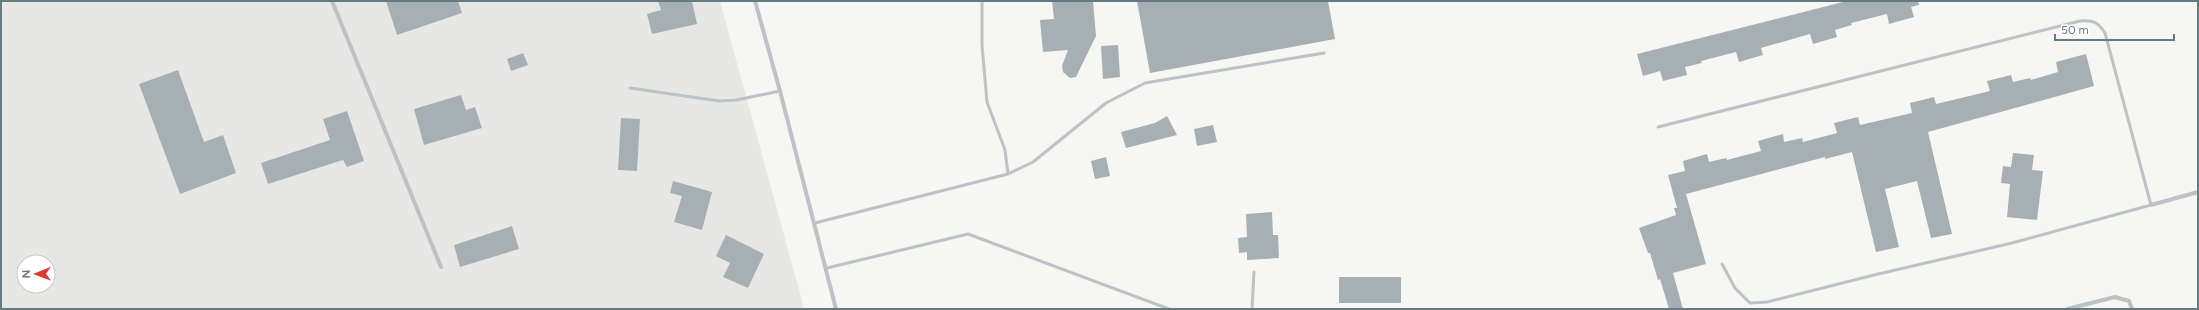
<svg xmlns="http://www.w3.org/2000/svg" width="2199" height="310" font-family="Figtree,sans-serif">
  <rect width="100%" height="100%" fill="#f6f6f3"/>
  <path fill="#e7e7e6" fill-rule="evenodd" d="M1,1h719l84,307 -803,1zM24,262h24v24h-24z"/>
  <path fill="#a6b0b4" d="M386,1h72l4,12 -65,22z
    M658,1h34l5,23 -45,10 -5,-20 14,-4z
    M1052,1h41l3,35 -20,41 -6,1 -7,-6 -1,-6 6,-16 -25,2 -3,-32 14,-1z
    M1137,1h191l7,38 -185,34z
    M1847,1h71l1,4 -8,2 3,10 -25,7 -2,-10 -36,9 1,2 -17,5 2,7 -24,7 -3,-10 -49,14 2,7 -24,7 -3,-10 -35,9 1,2 -17,4 2,8 -24,6 -3,-10 -17,5 -6,-22z
    M1118,45l2,32 -17,2 -2,-33z
    M523,53l5,12 -17,6 -4,-12z
    M2086,54l8,32 -166,46 24,102 -21,4 -14,-57 -32,8 14,58 -23,5 -24,-100 -27,7v-2l-139,37 20,70 -33,9 10,36h-14l-9,-30 -2,1 -8,-27h-2l-9,-25 37,-13 -2,-7h3l-9,-33 17,-4 -2,-10 24,-7 2,8 17,-4 1,2 34,-9 -3,-10 25,-7 1,8 18,-4 1,4 34,-9 -3,-10 24,-6 2,8 52,-12 -2,-10 24,-6 2,7 54,-13 -3,-10 24,-6 2,7 17,-4 1,2 27,-8 -2,-10z
    M178,70l26,72 19,-7 13,38 -56,21 -41,-110z
    M461,95l5,15 9,-3 7,21 -58,17 -10,-36z
    M347,111l17,50 -17,6 -4,-7 -75,24 -7,-21 69,-23 -7,-21z
    M1167,116l10,19 -51,13 -5,-16 34,-9z
    M621,118l19,1 -3,52 -19,-1z
    M1213,125l4,17 -20,4 -3,-17z
    M2013,153l21,2 -2,15 11,1 -6,49 -30,-3 3,-33 -9,-1 2,-17 8,1z
    M1106,157l4,19 -15,3 -4,-18z
    M673,181l39,11 -10,38 -28,-8 8,-26 -12,-3z
    M1272,212l1,23h5l1,23 -32,2v-8l-8,1 -1,-15 9,-1 -1,-23z
    M512,226l7,23 -59,18 -6,-22z
    M726,235l38,19 -16,34 -25,-11 7,-14 -14,-7z
    M1339,277h62v26h-62z"/>
  <g fill="none" stroke-linecap="round" stroke-linejoin="round">
    <path stroke="#bcc2c5" stroke-width="3" d="M630,88l89,13 17,-1 44,-9
      M1658,127l422,-106c13,-1 18,1 25,12l46,172 -139,38 -138,32 -107,27 -17,1 -15,-15 -13,-24
      M1008,174l25,-12 73,-59 39,-20 179,-30
      M815,223l193,-49 -3,-24 -18,-48 -5,-57v-44
      M827,268l141,-34 201,75
      M1252,309l2,-37"/>
    <path stroke="#bcc2c5" stroke-width="4" d="M332,1l109,266
      M755,1l25,90 56,218
      M2151,205l47,-13
      M2067,309l48,-12 14,4 3,8"/>
  </g>
  <rect width="2199" height="310" fill="none" stroke="#657a83" stroke-width="4"/>
  <g transform="translate(36 274) rotate(269)"><circle r="19" fill="#ffffff" stroke="#c1cacd"/>
  <path d="M0-3L7 15L0 10L-7 15Z" fill="#e13828"/>
  <text y="-6" font-size="11" font-weight="bold" text-anchor="middle" fill="#657a83">N</text>
  </g>
  <path d="M2055 34v6h119v-6" fill="none" stroke="#657a83" stroke-width="2"/>
  <text x="2061" y="34" font-size="12" fill="#657a83" stroke="#ffffff" stroke-width="3" paint-order="stroke">50 m</text>
</svg>
